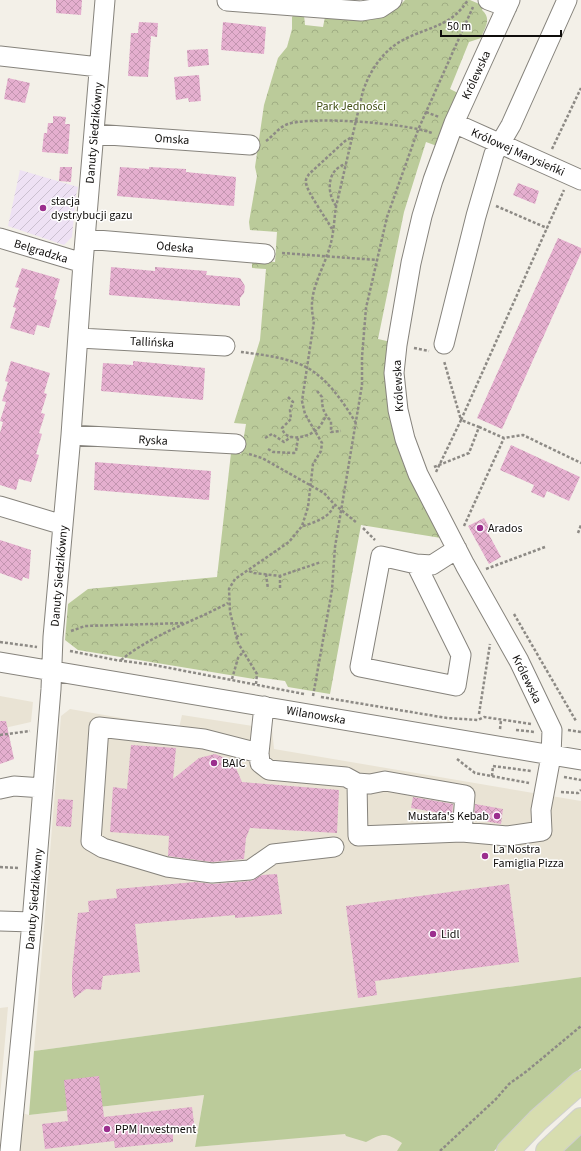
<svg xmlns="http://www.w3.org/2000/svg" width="581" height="1151" font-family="'Source Sans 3',sans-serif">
  <defs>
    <pattern id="industrial-furrows" width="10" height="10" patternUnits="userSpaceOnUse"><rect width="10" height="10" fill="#eee1f4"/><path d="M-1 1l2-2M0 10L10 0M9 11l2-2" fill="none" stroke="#cbc0d0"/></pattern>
    <pattern id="forest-crowns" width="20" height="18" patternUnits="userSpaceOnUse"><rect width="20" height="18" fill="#bbcb9a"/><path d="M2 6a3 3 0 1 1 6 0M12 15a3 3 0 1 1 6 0" fill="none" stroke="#a0ad83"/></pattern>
    <pattern id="building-cross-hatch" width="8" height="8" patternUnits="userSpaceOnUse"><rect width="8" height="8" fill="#e5afcf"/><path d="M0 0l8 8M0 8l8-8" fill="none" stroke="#c395b0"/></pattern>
  </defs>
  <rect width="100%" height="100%" fill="#f3f0e8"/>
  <path fill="#e9e3d4" d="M0,696l33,6 -2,20 -31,7z
    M70,709l109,19 3,-13 90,14 2,20 307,52v176l-547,74 27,-335z
    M8,1007l-8,90v-89z
    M204,1095l-9,52 241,-22 -24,26h-395l5,-38 7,2z"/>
  <path fill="url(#industrial-furrows)" d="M20,170l58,17 -2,8 -4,42 -8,8 -56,-19z"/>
  <path fill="#bbcb9a" d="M581,977v91l-42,38 -45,45h-97l5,-8c-17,-11 -19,-10 -36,-1l-20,-6 -1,-2 -150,13 9,-52 -175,20 5,-64z
    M581,1130v21h-22z"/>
  <path fill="url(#forest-crowns)" d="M405,0h65l14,6 -2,4c10,9 3,17 -1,28l-12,4 -19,47 10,5 -23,52 -11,-4 -22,70 -26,127 13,3 2,86 10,35 18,38 20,37 -80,-13 -31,169 -42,-7 -3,-6 -29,-4 -2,2 -176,-29 -13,-10 3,-36 20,-15 129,-12 14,-124 10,1 5,-30 -12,-1 26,-83 6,-71 -14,-1v-8l23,2 2,-30 -27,-2 -1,-8 8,-46 -2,-9 9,-62 14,-47 9,-11 5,-18v-12l3,-4 9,2 1,10 18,2 2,-10 58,-1 16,-10z"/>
  <path fill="url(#building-cross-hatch)" d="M56,0h26l-1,15 -25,-2z
    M139,22l19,1 -1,14 -6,-1 -3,41 -20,-1 3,-43h7z
    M223,22l43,5 -2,27 -43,-4z
    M208,49l1,16 -21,2 -1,-17z
    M199,75l2,26 -12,1 -1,-4 -12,2 -2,-23z
    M8,78l22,5 -5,20 -21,-4z
    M53,116l13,1 -1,7h5l-2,30 -26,-2 2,-19h3l1,-10h5z
    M60,167h12l-1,15 -12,-1z
    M120,167l29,2v-2l37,2v3l50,5 -2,29 -117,-10z
    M518,183l21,8 -4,13 -22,-9z
    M558,238l23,10v5l-79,176 -25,-11z
    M111,267l44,4v-4l52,4 -1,4 34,3 5,8 -1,7 -4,5v8l-131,-11z
    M22,268l38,11 -6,20 3,1 -8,28 -12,-3 -3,10 -24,-7 6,-20 -3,-1 6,-19 -4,-1z
    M11,361l39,12 -6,20 3,1 -6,19 4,1 -6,19 3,1 -6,20 3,1 -8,27 -12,-3 -3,11 -16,-5v-52l3,-11 -3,-1 6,-19 -4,-1 6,-19 -3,-1z
    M133,361l72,7 -2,32 -102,-9 2,-28 30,2z
    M511,445l69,32 -11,24 -22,-10 -3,7 -13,-6 3,-7 -34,-15z
    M95,462l116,9 -2,29 -115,-10z
    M484,518l7,12 -4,1 14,26 -12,7 -21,-38z
    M0,540l31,10 -2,29 -6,-2 -1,4 -22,-8z
    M0,721h6l8,38 -14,5z
    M131,745l45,3 -3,31 26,-21 16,-4 15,6 5,6 7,16 97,8 -2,43 -87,-5 -4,10 -2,21 -32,3 -44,-6 1,-20 -59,-4 3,-45 14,2z
    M413,797l40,7 -1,11 -41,-7z
    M58,799l15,1 -2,27 -15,-1z
    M475,804l28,5 -2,15 -27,-5z
    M277,874l5,40 -47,4v-3l-100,9 5,48 -37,4 -2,14 -15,-1 -12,9 -2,-10v-15l6,-60 11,-1 -1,-11 29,-3 -1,-9 79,-7 18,2 38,-3 11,-6z
    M509,884l10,78 -144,19 2,14 -19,3 -12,-92z
    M99,1076l5,41 88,-10 3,24 -22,3v8l-58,6 -1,-7 -69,8 -3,-25 26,-3 -4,-41z"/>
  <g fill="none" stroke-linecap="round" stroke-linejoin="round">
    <g stroke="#86837c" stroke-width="21">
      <path id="minor" d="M488,0l19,7
        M227,1l134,10 19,-3 12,-8
        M0,56l99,11
        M454,123l127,57
        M94,134l156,11
        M0,238l83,25
        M85,239l180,15
        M79,338l146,8
        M444,344l32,-128 18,-62 17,-29 56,-125
        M71,435l165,9
        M0,506l63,19
        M416,564l-35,-8 -21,111 96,19 5,-31 -45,-91 16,1 25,-16
        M0,662l581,98
        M264,706l-5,47 1,10 9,7 77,7 11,6 1,53 104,-4 3,-37 -80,-14 -15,3 -13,-1
        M259,753l-55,-14 -105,-12 -8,114 12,7 64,19 45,6 38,-3 23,-16 61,-7
        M0,789l14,-3 29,2
        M462,832l45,4 35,-5 -1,-21 10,-54 1,-26 -33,-69 -54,-96 -47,-91 -13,-35 -7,-29 -4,-37 3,-28 14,-82 11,-47 11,-36 21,-57 56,-123
        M0,921l32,1
        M10,1151l22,-229 19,-233 2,-52 18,-202 12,-172 22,-263"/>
    </g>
    <g stroke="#cfcfce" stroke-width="24">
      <path id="major" d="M508,1151l30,-31 43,-38
        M547,1151l34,-32"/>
    </g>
    <path stroke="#8d8a85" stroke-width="2.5" stroke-dasharray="3 2" stroke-linecap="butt" d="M426,112l13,5
      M266,141c7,-5 13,-14 22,-17 26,-8 118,-1 144,9
      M552,149l29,-61
      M336,206c-10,-14 -9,-37 10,-42
      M496,206l51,22
      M332,229c-6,-11 -25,-37 -26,-46 -1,-4 2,-7 3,-9l36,-33 7,-4
      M282,253l95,7
      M414,348l15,3
      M241,352c23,3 54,6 73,20 18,13 32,34 43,53
      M317,391l5,6c0,11 1,15 9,24v11l10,-1
      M288,397l5,5 -3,8 1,9 -9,9c3,14 24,10 33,3 5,-3 8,-10 11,-15
      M479,427l25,11 19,-3 58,28
      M265,438l7,-4 12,8 7,-5
      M268,449l5,3 21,1 2,-2 2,-13
      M249,454l13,4 62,35 10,11 23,19
      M434,467l35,-14 10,-26 -18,-7 103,-230
      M436,472l25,-52 -17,-59
      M303,526c10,-3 29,-9 31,-22
      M464,526l40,-88
      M363,528l12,12
      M578,533l3,-8
      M486,569l59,-22
      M249,571l5,2 26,3 41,-14
      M266,574l2,15
      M280,588v-12
      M514,614l62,107
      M71,631l14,-5 99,-3
      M236,637l6,-3
      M0,642l37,5
      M70,651l46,9 38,5 150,29
      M121,660c32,-26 72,-38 107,-57
      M232,679l6,-21 5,-6
      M256,684l1,-10 -19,-31 -8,-31 -1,-23 6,-10 54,-37 13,-16 6,-19 5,-43 8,-13 1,-8 -17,-29 -3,-13 12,-80c-8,-28 9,-49 16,-75 4,-13 4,-27 6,-39 9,-39 18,-78 27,-116 8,-23 22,-43 44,-53 25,-12 44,-12 61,-38
      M313,696l19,-106 3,-43 27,-162v-28l4,-49 21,-91 31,-87 55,-123
      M321,697l126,21 31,2 6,-3 47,7
      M479,714l11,-70
      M500,729l1,-9
      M516,730l19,2
      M568,730l13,2
      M0,735l30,-4
      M457,759l18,14 54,10
      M493,766l38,5
      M492,776l1,-10
      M564,777l17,3
      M561,792l17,1 3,-3
      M0,867l19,1
      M440,1151l56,-52 13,-15 18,-13 54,-45"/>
    <use href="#minor" stroke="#fff" stroke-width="19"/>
    <use href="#major" stroke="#d7ddaf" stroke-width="22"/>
  </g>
  <g fill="#9b2e8e" stroke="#fff" stroke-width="1.5">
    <circle cx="43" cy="208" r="4"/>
    <circle cx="480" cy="528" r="4"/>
    <circle cx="214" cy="763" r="4"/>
    <circle cx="497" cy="816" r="4"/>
    <circle cx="485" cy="856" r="4"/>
    <circle cx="433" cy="934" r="4"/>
    <circle cx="107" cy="1129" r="4"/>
  </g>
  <g text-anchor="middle" stroke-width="3" stroke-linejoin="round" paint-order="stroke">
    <g font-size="12" fill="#0f0d0b" stroke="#fff">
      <text transform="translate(476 75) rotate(-65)" y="4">Królewska</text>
      <text transform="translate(94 133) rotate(-85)" y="4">Danuty Siedzikówny</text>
      <text transform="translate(172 139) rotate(4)" y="4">Omska</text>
      <text transform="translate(518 152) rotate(24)" y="4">Królowej Marysieńki</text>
      <text transform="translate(175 247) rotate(5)" y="4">Odeska</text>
      <text transform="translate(41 251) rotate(17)" y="4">Belgradzka</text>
      <text transform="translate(152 342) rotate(3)" y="4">Tallińska</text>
      <text transform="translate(398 386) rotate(-93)" y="4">Królewska</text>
      <text transform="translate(153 440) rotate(3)" y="4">Ryska</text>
      <text transform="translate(59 576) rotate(-85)" y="4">Danuty Siedzikówny</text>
      <text transform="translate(527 679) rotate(64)" y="4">Królewska</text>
      <text transform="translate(316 715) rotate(10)" y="4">Wilanowska</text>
      <text transform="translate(34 899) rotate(-85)" y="4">Danuty Siedzikówny</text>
    </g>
    <g font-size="12" fill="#414f14" stroke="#fff">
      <text x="351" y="110">Park Jedności</text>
    </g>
    <g font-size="12" fill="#0f0d0b" stroke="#fff" text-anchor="start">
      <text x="51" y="205">stacja<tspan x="51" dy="14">dystrybucji gazu</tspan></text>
      <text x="488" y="532">Arados</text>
      <text x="222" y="767">BAIC</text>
      <text x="489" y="820" text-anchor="end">Mustafa's Kebab</text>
      <text x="493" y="853">La Nostra<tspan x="493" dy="14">Famiglia Pizza</tspan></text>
      <text x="441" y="938">Lidl</text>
      <text x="115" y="1133">PPM Investment</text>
    </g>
  </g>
  <path d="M441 30v6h120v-6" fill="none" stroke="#0f0d0b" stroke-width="2"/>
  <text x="447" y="30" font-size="12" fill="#0f0d0b" stroke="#ffffff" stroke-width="3" paint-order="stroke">50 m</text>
</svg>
